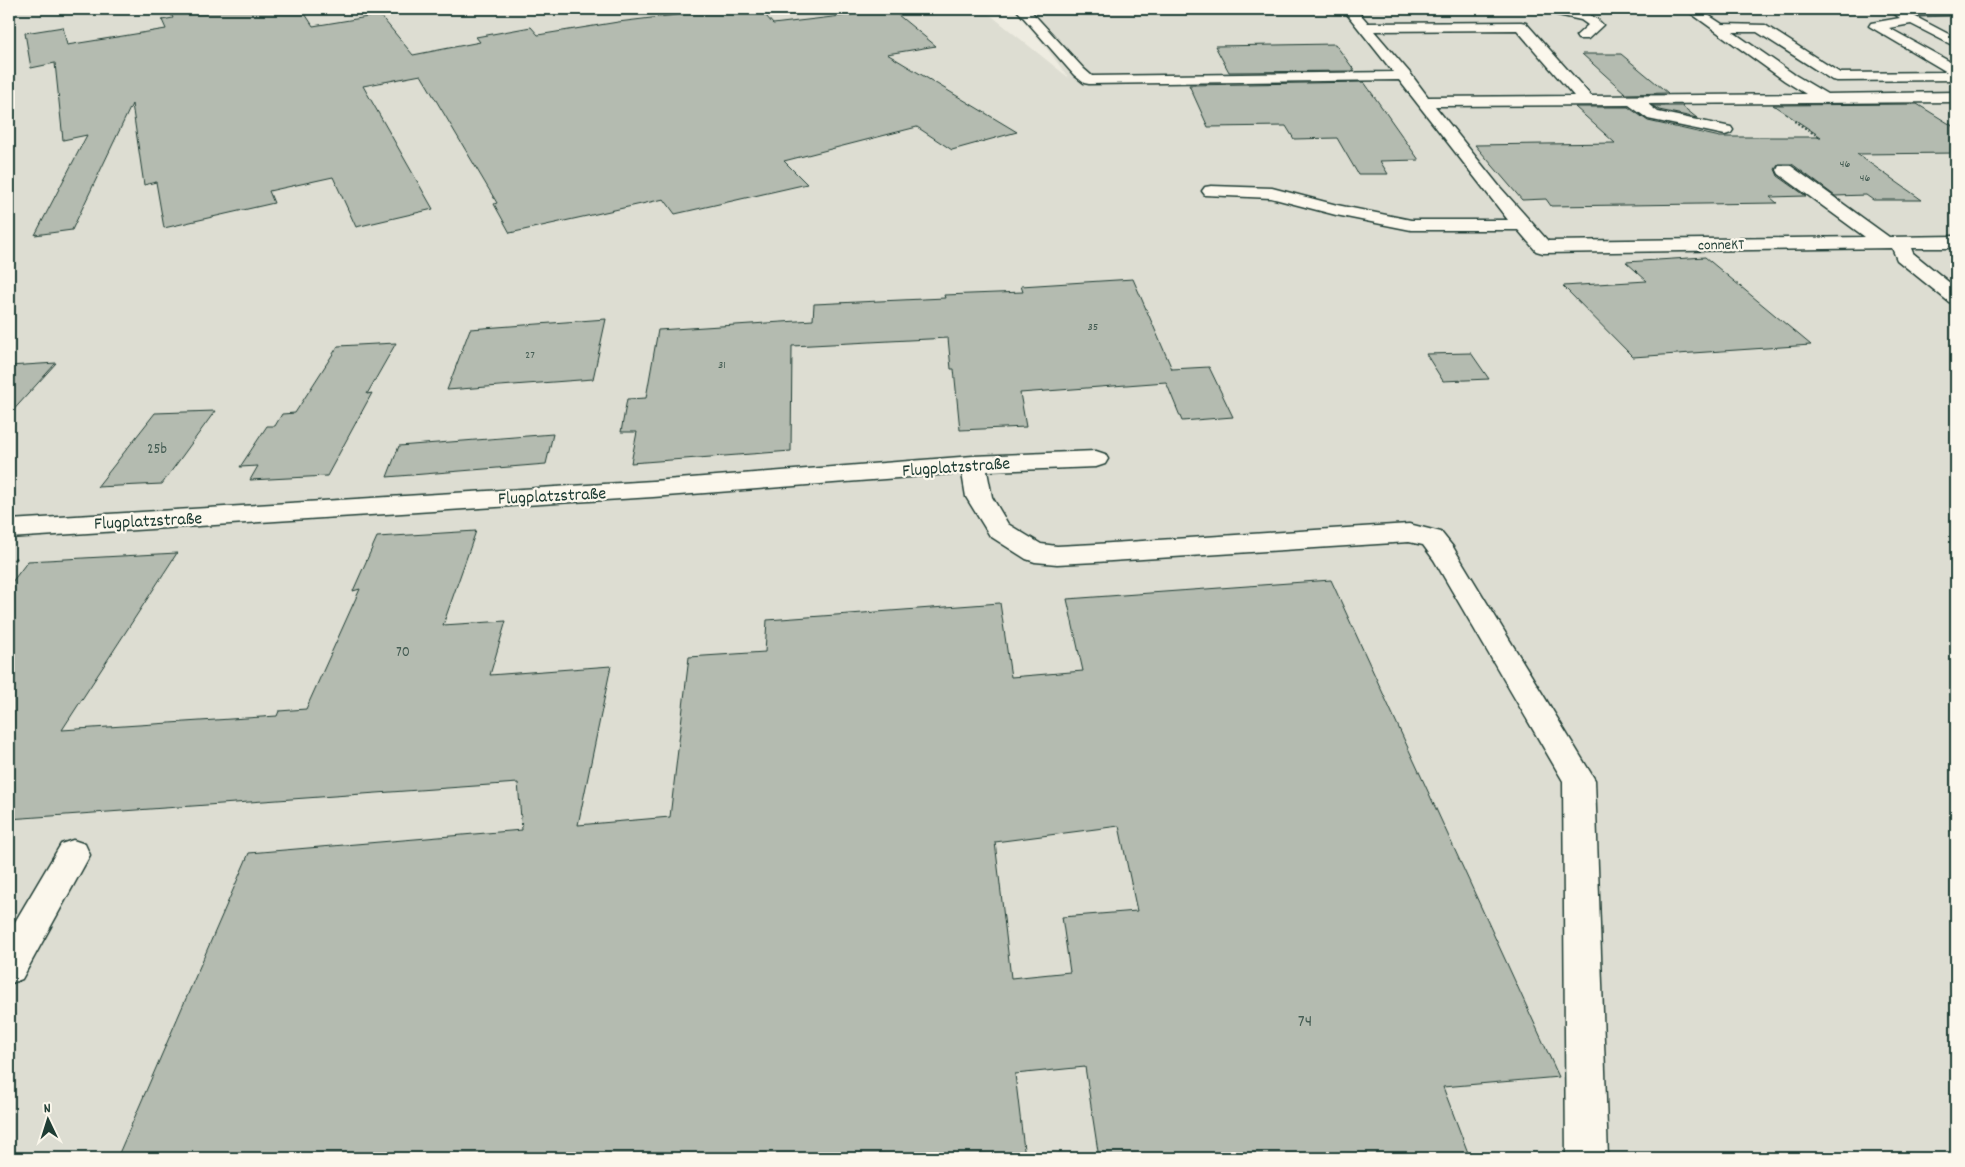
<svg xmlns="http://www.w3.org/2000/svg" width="1965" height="1167" font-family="Dekko,sans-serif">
  <rect width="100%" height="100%" fill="#eeece1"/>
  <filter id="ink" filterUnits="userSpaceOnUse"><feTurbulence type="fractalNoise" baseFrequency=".02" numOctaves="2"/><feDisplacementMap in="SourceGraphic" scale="10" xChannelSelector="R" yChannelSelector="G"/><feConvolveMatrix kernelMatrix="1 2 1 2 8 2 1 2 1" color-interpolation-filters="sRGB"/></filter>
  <g filter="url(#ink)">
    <path fill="#ddddd2" d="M9,9h974l86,69 -52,-69h939v1149h-1947z"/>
    <path fill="#b4bbb0" stroke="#1f3d34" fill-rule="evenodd" d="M189,9h113l11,17 67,-11 33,40 67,-13 -4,-5 55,-10 7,8 80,-13 108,-13h34l13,15 119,-14 44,36 -49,8 130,78 -65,18 -35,-23 -133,34 23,23 -132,30 -11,-15 -154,34 -16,-29 3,-1 -76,-128 -58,11 70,123 -77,18 -23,-50 -64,14 5,12 -110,25 -8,-46 -12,3 -12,-81 -60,126 -37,5 52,-100 -24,5 -8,-77 -24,5 -6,-35 38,-6 4,18 25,-4 74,-12 -4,-9 11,-2 -3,-6z
      M1335,44l20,27 -126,1 -14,-26z
      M1582,54h39l47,39 -42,1z
      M1364,82l55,78 -39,1 8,13h-30l-21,-36 -43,1 -8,-13 -78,1 -19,-42z
      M1917,104l39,24v25l-99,1 65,46h-49l-7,-5 -31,1 -43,-32h-13l-4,5 3,7 28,20 -36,1 7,6 -226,3 -5,-7 -24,1 -47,-55 140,-2 -40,-36h53l20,14 72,16h101l-48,-32z
      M1653,106h29l15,12 -38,-8z
      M1705,257l106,88 -178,12 -70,-71 84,-5 -21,-19z
      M1133,279l39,90 37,-2 24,50 -51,4 -16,-39 -146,11 6,34 -66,3 -6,-61h-3l-3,-31 -156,8 -1,105 -160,12 6,-31h-16l6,-33 19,-1 12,-68 155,-10 1,-16 131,-6 -1,-3 79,-3 -2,-6z
      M606,319l-13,60 -146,11 23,-61z
      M396,343l-29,51 5,-1 -45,83 -77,4 8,-14 -18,1 27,-41h8l7,-12 13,-1 43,-67z
      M1471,353l18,26 -46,2 -17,-27z
      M56,363l-47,52v-49z
      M215,411l-53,73 -65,3 58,-74z
      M553,434l-7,30 -159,13 12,-31z
      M476,531l-33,94 63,-4 -16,54 121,-9 -33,159 92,-8 19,-160 76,-5 2,-32 233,-17 11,74 72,-6 -16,-72 264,-19 228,497 -116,10 27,71h-371l-14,-91 -70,7 10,84h-908l132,-305 273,-23 -4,-47 -509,36v-233l19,-25 149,-8 -115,177 215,-14 2,-5 27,-2 54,-120 -7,2 24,-54zM1119,826l18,85 -75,6 8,55 -59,6 -16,-136z"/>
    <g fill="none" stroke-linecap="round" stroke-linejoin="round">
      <g stroke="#1f3d34" stroke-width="3">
        <path id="minor" d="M1016,9h13l55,60 8,7 301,-4 -50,-63h13l12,14 153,-1 5,1 65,73 215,-2 -21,-13 -100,-72h14l23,15 43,1 75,48 107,-1 -78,-46 2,-3 29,-5 -8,-6 4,-3h60v5l-3,1 -39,1 42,22v9l-45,-23 -22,4 67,37v15l-119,1 -5,-1 -75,-48h-24l62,43 32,19 129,-2v10l-308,2 10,8 73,15 2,3 -2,3 -6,2 -77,-16 -19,-14 -194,1 64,80 49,55 317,-4 -86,-63 -2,-4 2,-4h12l98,71 67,-1v12h-45l2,5 43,35v16l-7,-2 -52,-42 -5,-12 -349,5 -7,-2 -18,-21h-107l-75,-15 -65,-17 -66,-3 -3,-4 3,-4 6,-1 61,2 65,17 74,15h97l-109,-140 -310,4 -5,-1 -10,-8zM1517,30l57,66 -146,1 -18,-24 -36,-42z
          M1543,9c20,0 46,-1 60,16l-15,14h-10l-2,-3 12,-11 -7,-5 -37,-8z
          M1096,451l9,3 3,5 -3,5 -9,3 -109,4 5,26 16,27 33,20 16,2 39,-2 313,-20 32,8 12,15 142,233 13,378h-42l-3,-377 -129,-221 -11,-15 -14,-3 -313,20 -39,2 -22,-2 -9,-3 -36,-23 -24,-39 -4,-24 -309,24 -644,41v-18l644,-39 320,-25z
          M73,840l12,4 5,11 -68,124 -13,5v-52l52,-88z"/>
      </g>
      <path stroke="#1f3d34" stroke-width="2" stroke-dasharray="2 2" stroke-linecap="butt" d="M1794,121l25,16"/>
      <path stroke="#1f3d34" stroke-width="3" stroke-dasharray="4 4" stroke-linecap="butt" d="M9,567l9,-11"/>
      <use href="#minor" fill="#fbf7ec" fill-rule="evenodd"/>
    </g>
  </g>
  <g text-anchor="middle" stroke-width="4.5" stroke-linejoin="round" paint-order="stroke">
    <g font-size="12" fill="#445c53">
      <text x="1845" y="167">46</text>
      <text x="1865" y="181">46</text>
      <text x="1093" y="330">35</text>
      <text x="530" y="358">27</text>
      <text x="722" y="368">31</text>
    </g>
    <g font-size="15" fill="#1f3d34" stroke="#fbf7ec">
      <text transform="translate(1721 244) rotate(-1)" y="5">conneKT</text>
    </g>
    <g font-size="15" fill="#445c53">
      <text x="157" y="453">25b</text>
      <text x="403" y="656">70</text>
    </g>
    <g font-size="18" fill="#1f3d34" stroke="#fbf7ec">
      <text transform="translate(956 466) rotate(-4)" y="6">Flugplatzstraße</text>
      <text transform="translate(552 495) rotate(-3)" y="6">Flugplatzstraße</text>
      <text transform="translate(148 520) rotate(-3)" y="6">Flugplatzstraße</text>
    </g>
    <g font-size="18" fill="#445c53">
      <text x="1305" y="1026">74</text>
    </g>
  </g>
  <rect width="1965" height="1167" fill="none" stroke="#fbf7ec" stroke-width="30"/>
  <rect x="15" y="15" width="1935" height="1137" fill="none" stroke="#1f3d34" stroke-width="2" filter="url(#ink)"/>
  <g transform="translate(48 1120) rotate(356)" stroke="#fbf7ec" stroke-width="4" paint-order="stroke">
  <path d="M0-4L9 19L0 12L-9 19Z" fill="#1f3d34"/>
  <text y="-8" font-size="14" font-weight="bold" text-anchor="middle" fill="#1f3d34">N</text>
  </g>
</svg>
